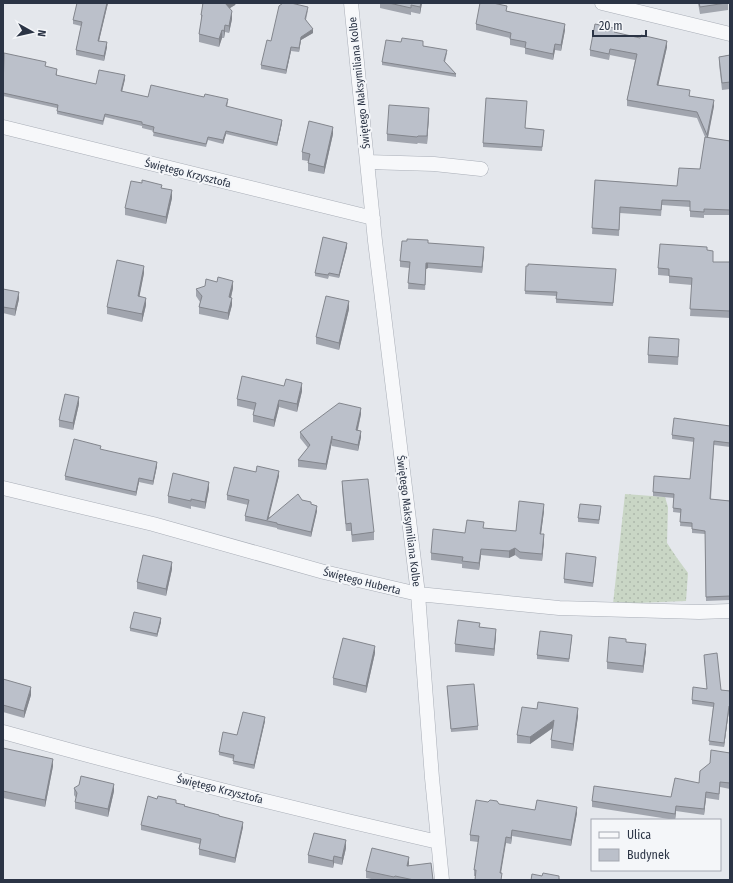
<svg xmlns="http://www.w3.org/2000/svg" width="733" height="883" font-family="'Fira Sans Condensed',sans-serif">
  <defs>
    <pattern id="grass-dots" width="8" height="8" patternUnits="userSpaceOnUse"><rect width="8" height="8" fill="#c9d6c5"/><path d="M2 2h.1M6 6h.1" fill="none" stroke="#adb8ab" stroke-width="1.8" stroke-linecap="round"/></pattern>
  </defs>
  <rect width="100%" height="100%" fill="#e4e7ec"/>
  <path fill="url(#grass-dots)" d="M625,494l40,3 3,10 -1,36 10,15 11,15 -2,28 -73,3z"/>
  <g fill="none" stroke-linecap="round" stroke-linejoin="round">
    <g stroke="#a9aeb7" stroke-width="15">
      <path id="minor" d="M351,3l24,238 43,353 14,184 10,102
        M602,3l128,31
        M3,127l370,91
        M367,162l67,2 47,5
        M3,488l150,36 171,48 94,22 141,14 140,4 31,-1
        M3,732c144,40 290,77 435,110"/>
    </g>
    <use href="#minor" stroke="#f7f8fa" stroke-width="14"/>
  </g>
  <path fill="#a1a5ae" d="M108,3l-9,38 8,6 -3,14 -28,-6v-5l5,-24 -8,-2v-4z
    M202,3h34l-1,2 -5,3 2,11 -3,14 -4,-1 -1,6h-2l-3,9 -20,-5v-8l2,-11v-8l2,-8z
    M380,3h42l-2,11 -9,-2v3l-31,-7z
    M698,3h30v7l-28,4z
    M308,10l-2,10 7,13 -12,7 -2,12 -8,-1 -5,23 -25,-5v-4l10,-24z
    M507,11l58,19 -4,21 -6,-1 -2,10 -28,-6v-6l-15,-3v-7l-34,-8v-6z
    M614,32l53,15 -9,38 32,11 24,10 -6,32 22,3v74h-26v3l-14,-1v-10l-28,-2 -1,11 -41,-3 -1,23 -27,-2 3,-54 82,6 23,-17 5,-32 -8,-19 -70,-12v-6l8,-40 -25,-5 -1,5 -19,-4v-6z
    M401,42l22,4 24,7 -2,9 11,12v3l-74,-12v-3z
    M3,55l42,11 12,7v3l39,8 29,-5 -3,13 26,5h56l24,5 -1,5 55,16 -5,23 -51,-12 -3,10 -15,-4 -2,7 -53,-11 1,-5 -12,-3v-2l-37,-9 -2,8 -46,-11v-6l-54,-12z
    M730,55v34l-8,1 -3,-26v-7z
    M429,116l-2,28 -9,-1 -1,1 -30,-3v-7z
    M526,128l18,2 -2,21 -59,-4v-4z
    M333,134l-9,40 -16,-3v-10l-6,-1v-8z
    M162,188l10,10 -6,26 -41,-9v-7z
    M428,243l56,10 -2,20 -54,-5 -2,1 -1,21 -17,-1 1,-21 -9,-1v-6z
    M347,247l-8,31 -10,-2 -1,3 -13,-3v-3z
    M707,250l6,12h17v56l-40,-2 2,-31 -23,-2v-7l-11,-1v-7z
    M526,266l90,7 -3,33 -57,-3v-7l-31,-2z
    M144,273l-5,24 7,8 -4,17 -35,-8v-7z
    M233,288l-2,10 1,7 -4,15 -29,-6v-7l1,-5 -4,-6v-7z
    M3,289l16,10 -4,17 -12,-3z
    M349,309l-10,41 -23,-6v-7z
    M679,346l-1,19 -30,-2v-8z
    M302,391l-5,21 -18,-5 -5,20 -21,-5v-7l1,-5 -17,-4v-7z
    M79,404l-6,26 -14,-3v-7z
    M361,414l-3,16 3,7 -3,14 -26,-5v-4l-6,28 -28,-3v-7l10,-12 -8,-10v-6z
    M730,426v21l-16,-2 -3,54 19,2v99l-24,1 -1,-67 -13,-1v-6l-12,-1 1,-13 -8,-1 1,-14 -21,-2v-4l37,-13 4,-37 -22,-3v-4z
    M101,450l56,16 -4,19 -14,-3 -3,14 -71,-16v-4z
    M256,472l23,4 -11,42 34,-18 9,4 6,7 -6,26 -34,-8v-1l-32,-7v-5l3,-11 -21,-5v-5z
    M342,481l32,51v8l-22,2 -1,-11h-5l-4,-42z
    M209,489l-4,20 -14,-3v3l-23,-6v-7z
    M601,510l-2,14 -21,-2v-4z
    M544,511l-3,23 3,7 -2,20 -22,-2 -5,-4 -6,3 -28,-3 -2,15 -17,-2v-4l-31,-4v-7l34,-20 19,-5 32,3z
    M596,560l-3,27 -29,-4v-4z
    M172,569l-6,27 -29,-7v-7z
    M161,622l-4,15 -27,-6v-3z
    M480,627l16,9 -2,20 -39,-4v-8z
    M572,638l-3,24 -32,-3v-4z
    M626,642l20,9 -3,22 -36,-4v-7z
    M375,653l-9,40 -33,-8v-7z
    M704,655l17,35 9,1v19h-1l-5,37 -15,-2 4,-38 -21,-3v-4l15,-11z
    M3,679l28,16 -7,23 -21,-6z
    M447,686l31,40v4l-27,2z
    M578,716l-5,35 -22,-3v-8l2,-12 -23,16 -13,-1v-8z
    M265,721l-11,48 -21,-5 1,-5 -15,-4v-3z
    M3,748l50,18 -8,41 -42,-9z
    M730,753v36l-10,-2 -1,13 -13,-2 -2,17 -28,-4 -1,9 -83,-13v-6l79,-4 28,-14z
    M74,788l40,3 -6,26 -33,-8v-7l1,-4 -2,-3z
    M176,803l9,3 34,10 24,11 -8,36 -36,-8v-6l1,-5 -59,-14v-5z
    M499,804l36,6 42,3 -6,33 -59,-10 -1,8 -5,-1 -31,33h-1v-6l4,-28 -8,-1v-6z
    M346,848l-4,17 -8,-2 -1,5 -25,-5v-8z
    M409,863v2l24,15h-56l-11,-2v-7z"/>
  <path fill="#83868d" d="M107,3h1l-10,42v-4z
    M225,3h11l-1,2 -10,6z
    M421,3h1l-2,11v-7z
    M232,11v8l-3,14v-7z
    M565,24v6l-4,21v-6z
    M225,25v7l-1,6v-7z
    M313,29v4l-12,7 -2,12v-4l2,-11z
    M222,30v8l-3,9v-8z
    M667,41v6l-10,44v-6z
    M107,42v5l-3,14v-5z
    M555,44v6l-2,10v-6z
    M291,47v4l-5,23v-4z
    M125,75v4l-4,16v-4z
    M714,100v6l-7,35v-6z
    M429,108v8l-2,28v-8z
    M282,120v3l-5,23v-3z
    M333,127v7l-9,40v-7z
    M226,131v3l-3,10v-4z
    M172,190v8l-6,26v-7z
    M347,243v4l-8,31v-3z
    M484,247v6l-2,20v-6z
    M426,263h2v5l-2,1 -1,21z
    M144,266v7l-6,31v-8z
    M233,281v7l-4,17v-8z
    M19,292v7l-4,17v-7z
    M146,298v7l-4,17v-8z
    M232,298v7l-4,15v-7z
    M349,301v8l-10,41v-7z
    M302,383v8l-5,21v-8z
    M79,397v7l-6,26v-7z
    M279,400v7l-5,20v-7z
    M361,408v6l-5,22v-6z
    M361,431v6l-3,14v-6z
    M332,436v6l-6,28v-6z
    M157,462v4l-4,19v-4z
    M279,471v5l-11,45 -1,-1z
    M139,478v4l-3,14v-4z
    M209,482v7l-4,20v-7z
    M544,504v7l-4,30v-7z
    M317,506v5l-6,26v-5z
    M544,534v7l-2,20v-7z
    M515,548v7l-6,3v-7z
    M481,549v6l-2,15v-7z
    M172,562v7l-6,27v-7z
    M161,618v4l-4,15v-3z
    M496,629v7l-2,20v-7z
    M646,644v7l-3,22v-7z
    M375,646v7l-9,40v-7z
    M31,687v8l-7,23v-7z
    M729,706v4l-5,37v-4z
    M578,708v8l-5,35v-7z
    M265,717v4l-11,48v-4z
    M554,720v7l-24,17v-7z
    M53,759v7l-8,41v-7z
    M114,784v7l-6,26v-8z
    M706,792v6l-2,17v-6z
    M676,806v5l-1,9v-6z
    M577,807v6l-6,33v-6z
    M243,822v5l-8,36v-5z
    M512,830v6l-1,8v-6z
    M506,837v6l-6,36v-6z
    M346,840v8l-4,17v-7z
    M334,856v7l-1,5v-7z
    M409,857v6l-2,9v-6z"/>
  <path fill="#bbc0ca" stroke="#83868d" d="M77,3h30l-9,38 9,1 -3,14 -28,-6 6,-28 -9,-2z
    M203,3h23h-1l7,8 -3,15 -4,-1 -1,6 -2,-1 -3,9 -20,-5 3,-19h-1z
    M283,3h8l17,4 -3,12 8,10 -12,8 -2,11 -8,-1 -5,23 -25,-5 6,-25 4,1 8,-35z
    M389,3h32l-1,4 -9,-2v3z
    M480,3h13l14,3 -1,5 59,13 -4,21 -6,-1 -2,10 -28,-6 1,-6 -16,-3 1,-6 -35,-9z
    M699,3h27l-26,4z
    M595,24l19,4v4l26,6 1,-3 26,6 -10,44 33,5 -1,6 25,4 -7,35 -10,-23 -70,-12 10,-46 -27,-5 -1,5 -19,-4z
    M402,38l21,3v5l24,4 -3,11 12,13 -74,-12 4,-22 15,2z
    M4,53l42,9 -1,4 12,3 -1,6 40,9 3,-14 26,5 -4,16 27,6 3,-12 53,12 1,-3 23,5 -2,7 56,14 -5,23 -51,-12 -3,9 -15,-3 -2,7 -53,-12 1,-5 -12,-3v-2l-37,-8 -2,7 -46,-10 1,-6 -55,-12z
    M730,55v27l-8,1 -3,-26z
    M486,98l41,3 -2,27 19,2 -2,17 -59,-4z
    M389,105l40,3 -2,28h-9l-1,1 -30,-3z
    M309,121l24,6 -9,40 -16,-4 2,-9 -8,-2z
    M705,137l25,4v69l-26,-1v3l-14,-1v-10l-28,-1 -1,10 -41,-3 -1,23 -27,-2 3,-48 82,6 2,-18 21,1z
    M142,180l20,5 -1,3 11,2 -6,27 -41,-9 6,-27 11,2z
    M323,237l24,6 -8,32 -10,-2 -1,2 -13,-2z
    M407,239l21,1v3l56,4 -2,20 -54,-4h-2l-1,22 -17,-2 2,-21 -10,-1 2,-20h5z
    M660,244l47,3v3l6,1v11h17v49l-40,-2 2,-31 -23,-2v-7l-11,-1z
    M117,260l27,6 -6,30 8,2 -4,16 -35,-7z
    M528,264l88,5 -3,34 -57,-4 1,-7 -32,-1 1,-25h2z
    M218,277l15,4 -4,16 3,1 -4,15 -29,-6 3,-11 -6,-7 9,-3 1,-7 11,3z
    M3,289l16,3 -4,17 -12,-2z
    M326,296l23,5 -10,42 -23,-6z
    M649,337l30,2 -1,18 -30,-2z
    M242,376l42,10 2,-7 16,4 -5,21 -18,-4 -5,20 -21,-5 3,-12 -19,-4z
    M65,394l14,3 -6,26 -14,-3z
    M339,403l22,5 -5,22 5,1 -3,14 -26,-6v-3l-6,28 -28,-4 12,-15 -10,-13z
    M674,418l56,8v17l-16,-2 -4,58 20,2v95l-24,1 -1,-66 -13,-2v-6l-12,-1 1,-13 -8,-1 1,-14 -21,-2 1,-16 36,3 4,-41 -22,-3z
    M74,439l27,7 -1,3 57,13 -4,19 -14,-3 -3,14 -71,-16z
    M257,466l22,5 -12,49 31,-26 4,6 9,2v2l6,2 -6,26 -34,-8v-1l-32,-7 4,-16 -22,-5 7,-28 22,5z
    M173,473l36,9 -4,20 -14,-3v2l-23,-5z
    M368,479l6,53 -22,3 -1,-12 -5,1 -4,-43z
    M519,501l25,3 -4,30h4l-2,20 -22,-2 -5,-4 -6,3 -28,-2 -2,14 -17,-2 1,-4 -32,-4 2,-24 32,4 2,-13 17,2 -1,6 33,3z
    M580,504l21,2 -2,14 -21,-2z
    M566,553l30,4 -3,26 -29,-4z
    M143,555l29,7 -6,27 -29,-7z
    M134,612l27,6 -4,16 -27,-6z
    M458,620l22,3 -1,4 17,2 -2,20 -39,-5z
    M540,631l32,4 -3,24 -32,-4z
    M609,637l17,2v3l20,2 -3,22 -36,-4z
    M343,638l32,8 -9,40 -33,-8z
    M717,653l4,37 9,1v15h-1l-5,37 -15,-2 5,-38 -22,-3 1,-13 14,2 -3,-34z
    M3,679l28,8 -7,24 -21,-6z
    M474,684l4,42 -27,3 -4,-43z
    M538,702l40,6 -5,36 -22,-4 3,-20 -24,17 -13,-2 5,-28 15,2z
    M243,712l22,5 -11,48 -21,-4 1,-6 -15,-3 4,-20 14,3z
    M3,748l50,11 -8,41 -42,-9z
    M711,750l19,3v30l-10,-1 -1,12 -13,-2 -2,17 -28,-3 -1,8 -83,-13 2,-15 77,11 4,-19 24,5 1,-12 10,-8z
    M81,776l33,8 -6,25 -33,-7 2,-9 -3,-5 5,-3z
    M148,796l9,3 1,-3 18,4v3l9,2 -1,1 35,9v1l24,6 -8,36 -36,-9 2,-10 -60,-14z
    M476,800l12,2 2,-2 7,1 2,3 36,6 2,-10 40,7 -6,33 -59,-10 -1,8 -5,-1 -6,36h2l-1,7h-26l1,-10h-2l5,-34 -9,-1z
    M314,833l32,7 -4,18 -8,-2 -1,5 -25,-6z
    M372,848l37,9 -2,9 24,-3 2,17h-19l-19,-4 -1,1 -28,-6z
    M543,873l16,3v3l2,1h-30l1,-6 10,2z"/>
  <g text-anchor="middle" stroke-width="4" stroke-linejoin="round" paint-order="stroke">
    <g font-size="11" fill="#2b3445" stroke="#f4f6f9">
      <text transform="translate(359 83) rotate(-96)" y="4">Świętego Maksymiliana Kolbe</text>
      <text transform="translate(188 173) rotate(14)" y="4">Świętego Krzysztofa</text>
      <text transform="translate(409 521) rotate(83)" y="4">Świętego Maksymiliana Kolbe</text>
      <text transform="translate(362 581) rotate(14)" y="4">Świętego Huberta</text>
      <text transform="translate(220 789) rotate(14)" y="4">Świętego Krzysztofa</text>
    </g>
  </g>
  <rect width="733" height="883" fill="none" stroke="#2b3445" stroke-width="8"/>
  <rect x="591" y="819" width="130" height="52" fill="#f4f6f9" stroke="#a4a8b1"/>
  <rect x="599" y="832" width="20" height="6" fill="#f7f8fa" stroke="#a4a8b1"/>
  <text x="627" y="839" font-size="12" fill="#2b3445">Ulica</text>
  <rect x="599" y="849" width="20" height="12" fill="#bbc0ca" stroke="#a4a8b1"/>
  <text x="627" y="859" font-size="12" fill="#2b3445">Budynek</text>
  <g transform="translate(32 32) rotate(98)" stroke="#f4f6f9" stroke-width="3" paint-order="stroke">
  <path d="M0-3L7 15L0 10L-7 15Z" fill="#2b3445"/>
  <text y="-6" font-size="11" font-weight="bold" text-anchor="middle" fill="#2b3445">N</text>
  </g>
  <path d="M593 30v6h53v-6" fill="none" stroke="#2b3445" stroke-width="2"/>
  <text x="599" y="30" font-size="12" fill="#2b3445" stroke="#f4f6f9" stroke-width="3" paint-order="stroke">20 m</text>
</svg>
